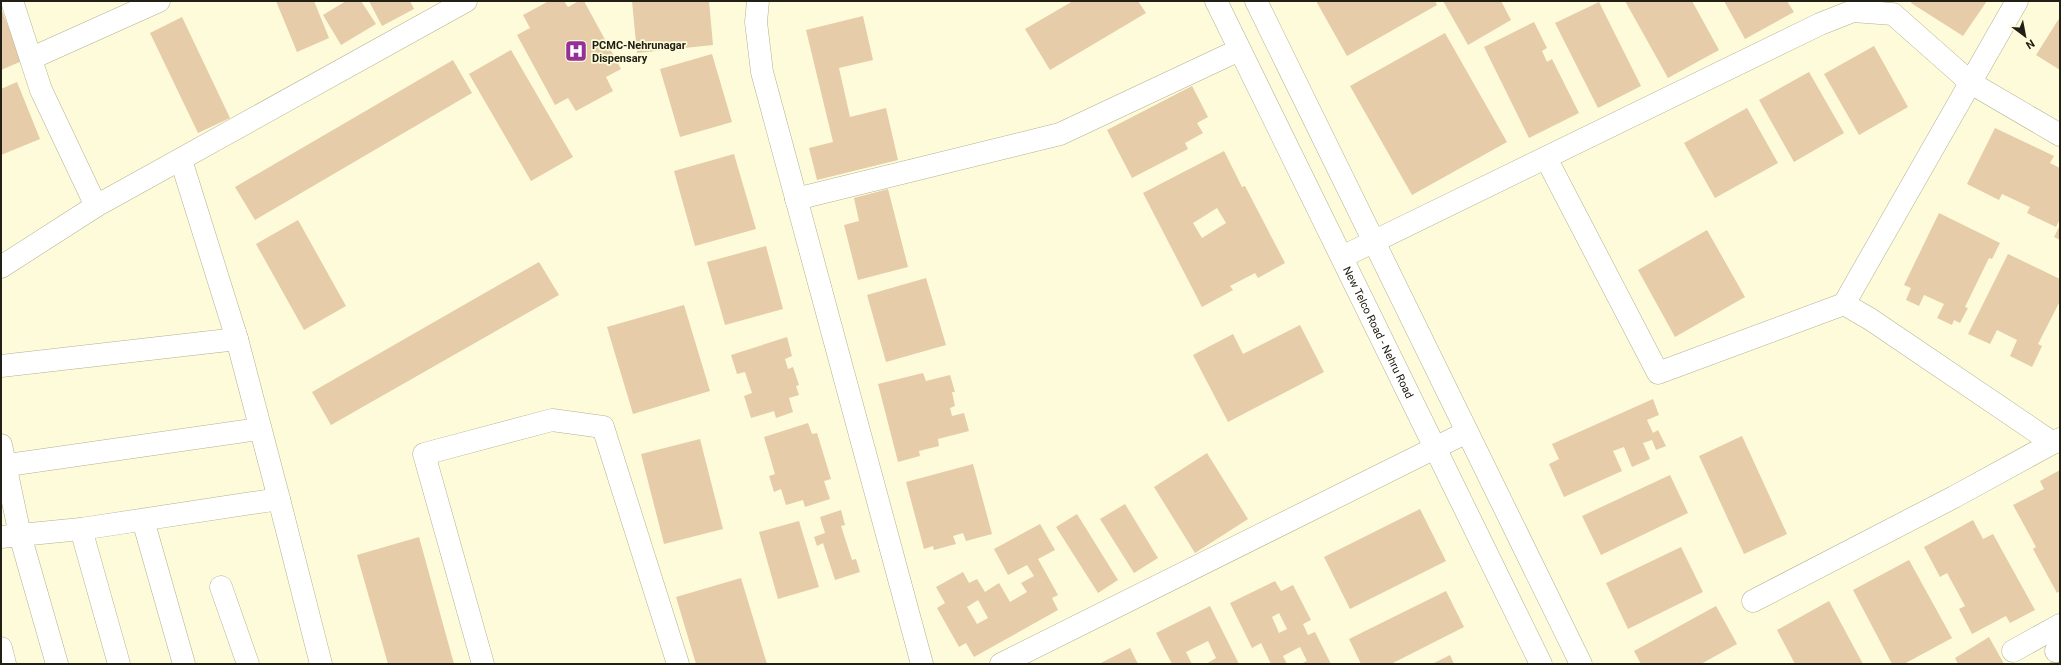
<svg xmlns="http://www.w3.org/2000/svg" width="2061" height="665" font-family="Roboto,sans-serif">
  <rect width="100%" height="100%" fill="#fefbda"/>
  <path fill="#e6cca8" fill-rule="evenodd" d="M276,1h38l15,37 -32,14z
    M346,1h15l15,23 -35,21 -18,-30z
    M369,1h41l4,8 -32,17z
    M549,1h15l4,6 11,-6h5l37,68 -15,8 7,14 -37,20 -8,-13 -13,7 -38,-70 13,-7 -7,-13z
    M632,1h77l4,44 -76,8z
    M1073,1h65l8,12 -96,57 -25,-41z
    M1316,1h119l2,4 -90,51z
    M1443,1h58l10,19 -43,25z
    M1625,1h67l27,49 -51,28z
    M1724,1h63l7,11 -49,27z
    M1912,1h75l-24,35 -52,-33z
    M1599,2l42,84 -43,22 -43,-85z
    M1,8l21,53 -21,9z
    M863,16l10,44 -34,8 11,49 36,-9 12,52 -81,20 -8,-32 24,-6 -27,-112z
    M182,17l48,101 -32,15 -48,-100z
    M2060,17v53l-24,-15z
    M1534,22l13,26 -5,3 5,11 5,-3 27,54 -50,25 -45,-91z
    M1445,33l62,109 -95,53 -62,-109z
    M1874,46l34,61 -49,28 -35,-61z
    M511,50l62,107 -42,24 -62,-107z
    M712,54l20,68 -52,15 -20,-68z
    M453,60l19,33 -217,127 -20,-33z
    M1809,72l35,61 -50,29 -35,-62z
    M17,82l23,57 -39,16v-66z
    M1192,86l16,31 -11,6 6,10 -18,10 3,6 -56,29 -25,-48z
    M1747,108l31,55 -63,35 -31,-55z
    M1995,128l59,28 -4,7 10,5 -1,28 1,23 -4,8 -29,-14 3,-6 -28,-13 -3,6 -32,-16z
    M1224,151l18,36 3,-1 40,77 -27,15 -3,-5 -25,13 3,4 -31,17 -59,-114zM1217,208l9,15 -24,15 -9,-15z
    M734,154l22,75 -61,17 -21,-75z
    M888,189l20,78 -50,13 -14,-55 15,-4 -5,-23z
    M1939,213l61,30 -8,16 -3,-1 -24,49 3,1 -8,15 -6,-3 -2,5 -15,-7 7,-14 -20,-9 -5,11 -13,-6 5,-12 -7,-3z
    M298,220l48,86 -42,24 -48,-86z
    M2060,225v15l-6,-3z
    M1707,230l38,67 -70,40 -37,-67z
    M766,246l17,63 -58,16 -18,-63z
    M2008,254l52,25v22l-22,43 4,2 -10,21 -22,-11 7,-16 -20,-10 -7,14 -22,-10z
    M539,262l20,33 -228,130 -19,-33z
    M926,278l20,67 -60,17 -19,-67z
    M684,305l26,86 -77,23 -26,-87z
    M1300,325l24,47 -96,50 -35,-67 40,-21 10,20z
    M787,337l5,19 -7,3 3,10 5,-2 6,18 -3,1 3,9 -10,3 4,14 -17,6 -2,-7 -23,7 -7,-22 8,-3 -7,-21 -8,2 -6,-19z
    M923,373l3,8 24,-6 5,17h-3l3,14 -5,2 2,8 12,-3 5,18 -31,8 1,7 -20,5 1,5 -22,6 -20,-78z
    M1653,399l6,16 -12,5 6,13 5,-3 8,16 -10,4 -4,-10 -9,3 7,16 -18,8 -8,-20 -11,4 9,20 -58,26 -15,-33 10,-5 -7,-15z
    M808,423l4,11 5,-1 14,46 -7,2 6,18 -25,8 -2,-7 -17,5 -5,-16 -7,3 -5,-16 6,-2 -11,-37z
    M1742,436l45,98 -43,20 -45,-98z
    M700,439l23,90 -59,15 -23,-90z
    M1207,453l41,66 -53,34 -41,-66z
    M973,464l19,70 -26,7 -3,-8 -10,3 3,8 -22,6 -1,-4 -9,3 -18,-67z
    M2060,470v121l-3,2 -24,-44 3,-2 -23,-42 31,-16 -4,-8z
    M1670,475l18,38 -87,42 -19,-39z
    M1125,504l33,54 -24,15 -34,-54z
    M1420,509l26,52 -96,48 -26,-52z
    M841,510l4,15 -4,1 11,34 4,-1 4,13 -25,8 -12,-37 -6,3 -3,-9 11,-4 -5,-16z
    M1077,514l41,66 -20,13 -42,-66z
    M1973,520l10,19 10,-5 42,76 -25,13 -4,-7 -34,18 -13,-25 6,-3 -18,-33 -7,4 -16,-30z
    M799,521l20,66 -41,12 -19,-67z
    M1040,524l15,26 -17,9 20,36 -6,3 6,12 -84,47 -8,-14 -7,4 -22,-39 8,-5 -9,-16 27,-15 6,11 8,-4 8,13 14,-9 11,19 17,-10 -6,-9 13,-7 -7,-11 -19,10 -14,-26zM978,600l10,18 -11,6 -10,-17z
    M419,537l35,127h-66l-31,-109z
    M1681,547l22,45 -75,37 -22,-46z
    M1909,560l43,78 -48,26h-12l-39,-74z
    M741,578l26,86h-71l-20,-67z
    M1275,581l6,10 12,-6 18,35 -8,4 5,11 7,-3 16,32h-31l7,-3 -7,-14 -17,9 4,8h-16l-10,-21 -9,5 -22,-45zM1279,613l8,16 -8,4 -7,-16z
    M1446,591l18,36 -73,37h-30l-12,-25z
    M1829,601l34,63h-68l-18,-34z
    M1210,606l29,58h-33l10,-6 -8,-17 -22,11 6,12h-20l-16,-31z
    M1716,606l21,38 -36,20h-60l-7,-13z
    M1989,637l15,27h-46l-3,-6z
    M1130,648l8,16h-39z
    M1450,655l4,9h-22z
    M2060,657v7h-13z"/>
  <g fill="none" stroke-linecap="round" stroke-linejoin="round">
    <g stroke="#b3b091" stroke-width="23">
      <g id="minor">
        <path d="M12,1l29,89 55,116"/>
        <path d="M758,1l-2,21 6,50 160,592"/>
        <path id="s1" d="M1216,1l325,663"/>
        <path d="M1256,1l325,663"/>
        <path d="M32,58l127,-57"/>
        <path d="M1546,158l112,215 186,-69 173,-303"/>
        <path d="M181,160l56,179 42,160"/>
        <path d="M796,199l264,-65 179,-84"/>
        <path d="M1342,257l478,-233 33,-13 40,3 78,69 89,52"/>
        <path d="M1,267l95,-61 370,-205"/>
        <path d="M1844,304l26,15 183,124"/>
        <path d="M1,366l236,-27"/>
        <path d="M1,445l19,90 61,-6 198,-30 42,165"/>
        <path d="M1,466l258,-37"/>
        <path d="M143,520l41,144"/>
        <path d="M81,529l38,135"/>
        <path d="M1,537l19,-2 37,129"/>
        <path d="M221,587l27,77"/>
        <path d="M1753,601l201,-104 106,-58"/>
        <path d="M1,648l4,16"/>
        <path d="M2013,651l47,-26"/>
        <path d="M2056,651l4,-2"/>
        <path d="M483,664l-59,-210 128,-34 51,7 75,237"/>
        <path d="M1001,664l466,-232"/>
      </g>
    </g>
    <use href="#minor" stroke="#fff" stroke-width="22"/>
  </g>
  <defs>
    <g id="hospital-square" transform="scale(1.15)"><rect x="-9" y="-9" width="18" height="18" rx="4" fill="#943096" stroke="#fefbda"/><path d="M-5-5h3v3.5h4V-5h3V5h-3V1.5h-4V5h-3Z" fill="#fff"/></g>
  </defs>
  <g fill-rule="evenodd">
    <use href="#hospital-square" x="576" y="51"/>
  </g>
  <g text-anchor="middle" stroke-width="3.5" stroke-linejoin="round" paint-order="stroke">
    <g font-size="11" font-weight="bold" fill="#222014" stroke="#fefbda" text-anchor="start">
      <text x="592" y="49">PCMC-Nehrunagar<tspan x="592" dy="13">Dispensary</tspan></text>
    </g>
    <g font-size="11" fill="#222014" stroke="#fefbda">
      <text dy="4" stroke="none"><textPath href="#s1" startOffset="369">New Telco Road - Nehru Road</textPath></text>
    </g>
  </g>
  <rect width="2061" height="665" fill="none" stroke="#222014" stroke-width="4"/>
  <g transform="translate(2025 36) rotate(148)" stroke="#fefbda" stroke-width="3" paint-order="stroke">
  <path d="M0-3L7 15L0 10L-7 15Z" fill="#222014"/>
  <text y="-6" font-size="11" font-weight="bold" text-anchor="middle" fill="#222014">N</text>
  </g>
</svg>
